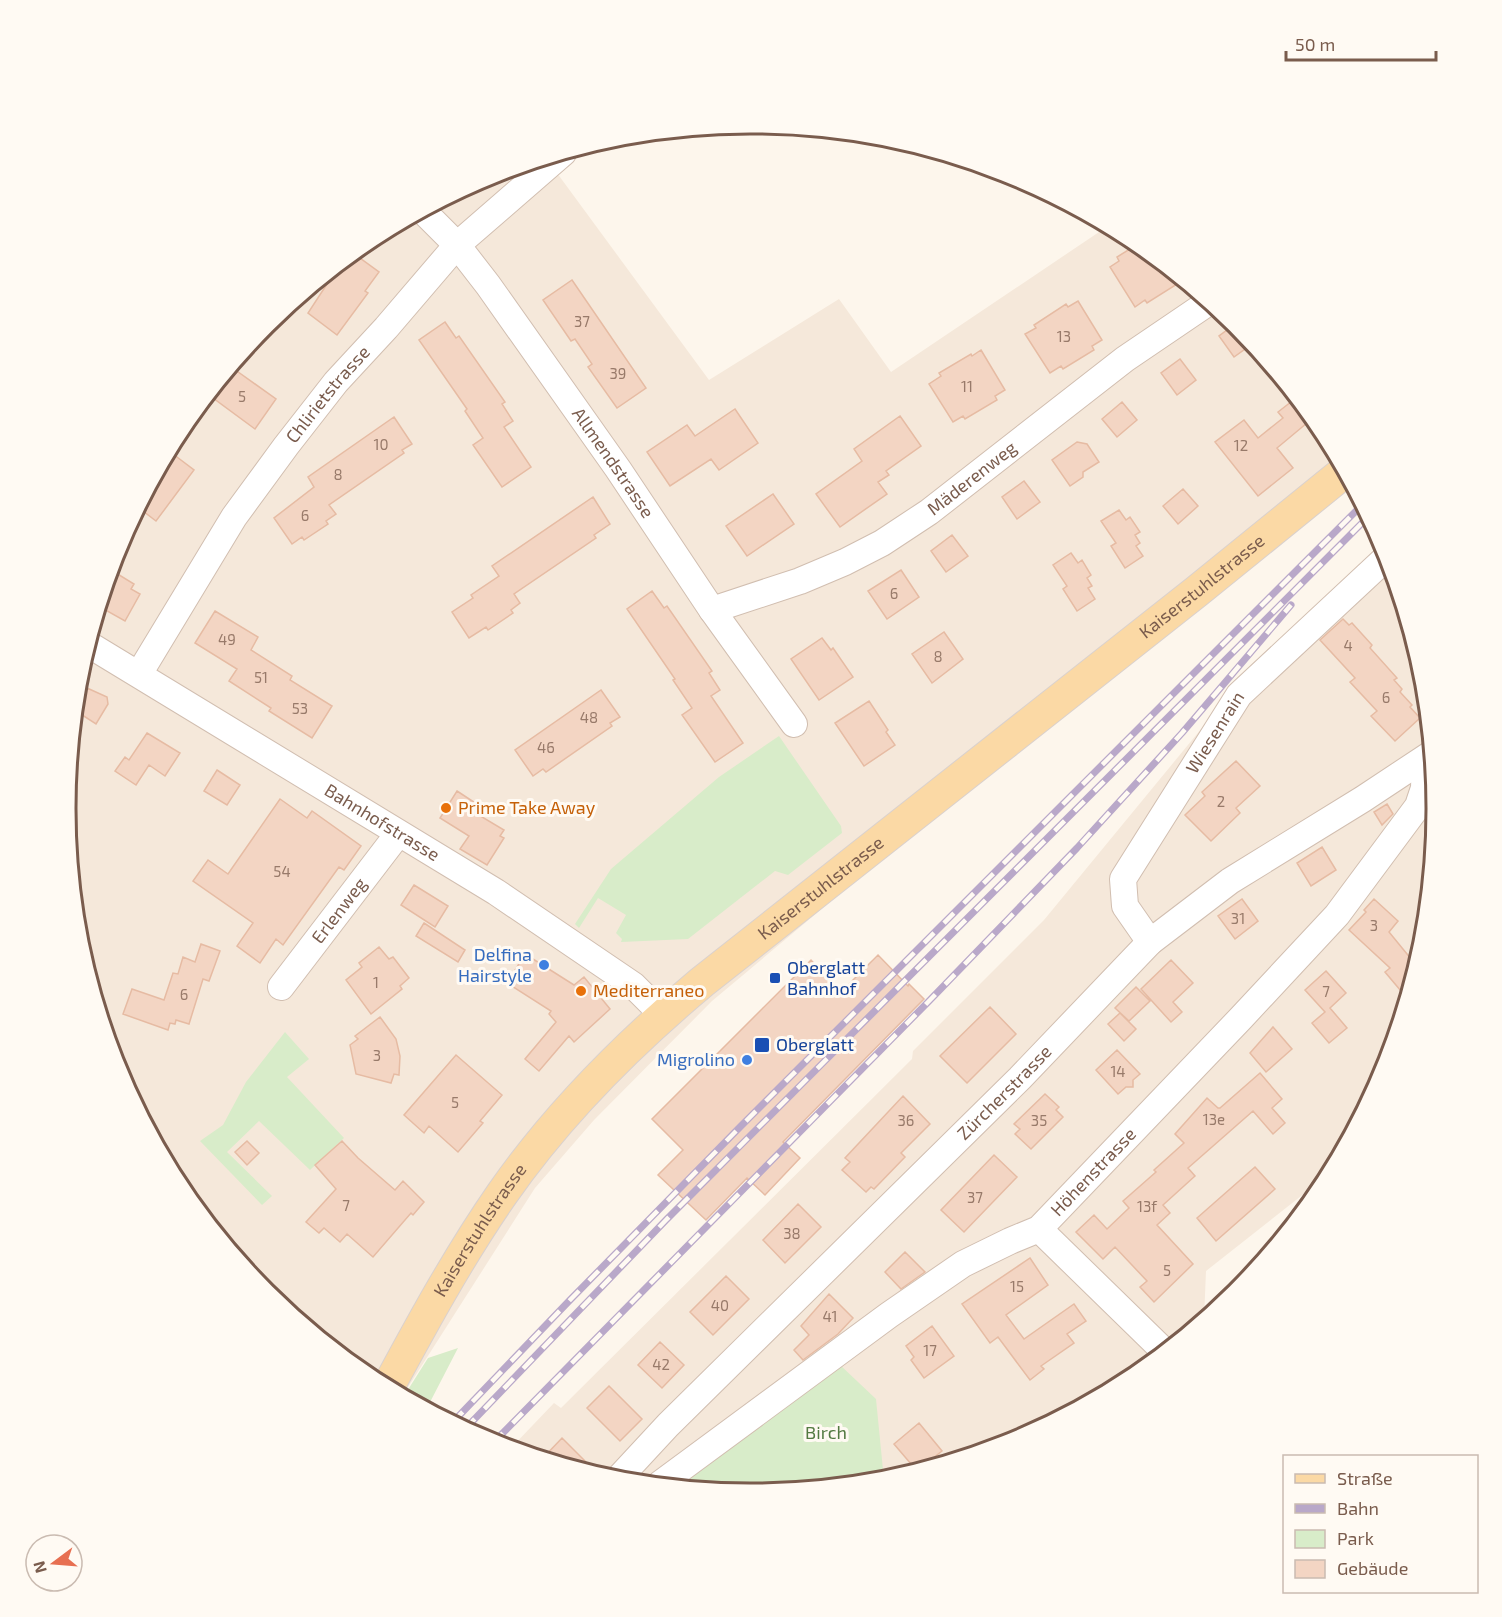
<svg xmlns="http://www.w3.org/2000/svg" width="1502" height="1617" font-family="'Exo 2',sans-serif">
  <rect width="100%" height="100%" fill="#fdf6ec"/>
  <path fill="#f5e8da" d="M546,158l163,222 130,-81 52,73 217,-146 24,13 104,85 85,104 30,56 -429,341 -210,176 -118,119 -59,68 -132,207 -33,-17 -104,-85 -85,-104 -63,-119 -39,-128 -13,-134 13,-133 39,-129 64,-118 85,-104 104,-85 118,-63z
    M1382,544l41,131 13,134 -13,133 -39,129 -55,103 -123,97 -2,48 -73,59 -118,63 -129,39 -45,-116 -200,118 -22,-2 -106,-32 43,-45 7,5 351,-349 1,-8 131,-131 190,-231z"/>
  <path fill="#d8ecc9" d="M779,736l62,90 1,7 -54,42 -13,-4 -87,68 -67,3 1,-3 -6,-6 10,-18 -28,-17 -19,30 -4,-4 36,-55 108,-92z
    M285,1032l24,27 -22,18 57,61 -34,32 -51,-49 -32,31 45,44 -10,9 -62,-64 23,-16 23,-43z
    M458,1348l-31,60 -23,-12 24,-38z
    M839,1364l37,35 8,81 -133,13 -112,-11z"/>
  <path fill="#f3d5c3" stroke="#e6bba3" stroke-width="1.5" d="M1138,244l44,37 -35,22 -2,-3 -10,7 -25,-40 9,-6 -2,-4z
    M353,253l26,19 -14,19 3,2 -31,42 -29,-22 19,-29 20,-26z
    M572,280l74,108 -29,20 -29,-41 4,-3 -17,-25 -4,2 -28,-41z
    M1078,301l24,39 -10,6 2,4 -31,19 -2,-3 -11,7 -25,-39 11,-6 -2,-3 32,-21 2,3z
    M445,322l11,16 3,-2 46,66 -3,2 11,17 -9,6 27,40 -29,20 -29,-42 10,-7 -18,-27 2,-2 -48,-69z
    M1235,324l17,20 -18,13 -15,-21z
    M981,350l24,40 -10,6 2,4 -32,19 -2,-3 -10,6 -24,-38 12,-8 -2,-3 32,-19 1,2z
    M1180,359l16,21 -19,15 -16,-22z
    M234,369l42,30 -21,30 -46,-34 20,-25 3,2z
    M1296,398l17,20 -36,30 16,20 -35,28 -43,-54 29,-22 14,18 25,-20 -5,-6z
    M1122,402l15,18 -20,17 -15,-18z
    M735,409l23,34 -39,27 -8,-11 -41,27 -23,-34 40,-27 8,11z
    M900,416l21,30 -35,25 3,4 -11,7 9,12 -47,33 -24,-33 46,-33 -8,-12z
    M394,417l18,27 -10,6 2,3 -75,52 7,9 -10,7 2,3 -24,16 -2,-3 -10,7 -18,-26 40,-31 -6,-10z
    M1077,442l10,2 12,18 -16,10v5l-13,9 -18,-26z
    M169,451l25,19 -38,51 -17,-13z
    M1024,481l16,21 -23,17 -15,-22z
    M1183,489l15,17 -20,18 -15,-18z
    M773,494l21,30 -47,32 -21,-30z
    M593,497l17,27 -16,11 2,3 -82,56 6,9 -9,7 2,3 -25,17 -2,-3 -17,11 -17,-26 21,-14 -2,-3 28,-19 -7,-10z
    M1119,510l7,10 4,-3 10,15 -5,3 5,8 -4,3 7,10 -18,12 -14,-22 5,-3 -15,-22z
    M952,535l16,21 -22,16 -15,-21z
    M1071,553l7,10 4,-3 9,15 -4,3 5,8 -4,2 7,11 -18,12 -14,-22 4,-3 -14,-21z
    M111,570l23,14 -3,5 9,5 -15,27 -25,-14z
    M901,570l18,27 -32,22 -19,-28z
    M652,591l12,17 3,-2 45,65 -3,2 11,17 -9,6 32,47 -28,19 -33,-47 10,-7 -19,-28 2,-1 -48,-70z
    M215,611l43,26 -7,13 41,26 -2,4 42,26 -20,32 -43,-27 2,-3 -42,-27 8,-12 -42,-26z
    M1343,619l6,6 3,-2 20,22 -2,3 27,30 -3,2 8,9 -2,3 12,13 -2,2 10,11 -25,23 -24,-25 6,-5 -27,-29 5,-4 -35,-38z
    M944,632l19,27 -31,24 -20,-29z
    M822,638l9,12 2,-2 20,29 -34,23 -28,-41z
    M87,688l20,9 1,7 -12,20 -20,-13v-5z
    M601,690l19,27 -10,6 2,3 -66,46 -3,-3 -10,7 -18,-26z
    M869,701l19,29 -2,2 9,13 -31,21 -29,-43z
    M147,733l33,20 -15,23 -16,-11 -13,20 -21,-14 10,-14 4,3z
    M1236,761l24,25 -24,22 4,5 -29,28 -26,-26 20,-19 -3,-4z
    M217,770l23,15 -13,20 -23,-14z
    M457,791l29,19 -4,7 22,13 -4,6 4,2 -17,27 -27,-16 9,-13 -29,-18z
    M280,799l27,19 5,-7 49,35 -17,24 -5,-3 -56,78 -7,-6 -16,24 -23,-17 16,-23 -60,-42 15,-21 20,14z
    M1387,804l6,10 -11,11 -8,-13z
    M1322,847l14,23 -25,16 -14,-23z
    M414,885l34,21 -13,21 -34,-22z
    M1242,899l16,22 -23,18 -17,-23z
    M1374,899l24,22 -9,11 27,33 -10,32 -21,-25 5,-4 -41,-38 17,-18 -2,-2z
    M424,923l41,27 -7,12 -42,-26z
    M201,944l19,7 -11,30 -6,-2 -14,45 -13,-4 -1,4 -5,-1 -2,7 -45,-16 9,-25 32,11 9,-27 5,1 5,-17 12,5z
    M379,947l10,12 4,-2 16,21 -9,8 2,3 -31,25 -25,-34 16,-13 -3,-4z
    M525,954l49,31 10,-8 26,32 -36,33 -5,-6 -30,35 -14,-12 31,-37 -7,-8 2,-3 -44,-28z
    M878,955l30,31 1,-2 15,15 -141,143 17,16 -35,37 -18,-17 -41,42 -48,-45 25,-25 -31,-31 159,-159 30,32z
    M1171,960l22,23 -20,19 9,10 -11,10 -30,-33z
    M1326,971l20,22 -16,15 17,20 -18,15 -17,-20 13,-11 -20,-22z
    M1136,987l14,14 -21,20 -14,-13z
    M990,1007l26,27 -49,49 -27,-27z
    M1120,1013l16,16 -12,12 -16,-17z
    M380,1017l16,22 4,17 -1,19 -5,-1 -3,9 -35,-9 -6,-29 8,-6 -3,-3z
    M1273,1027l19,22 -26,23 -16,-19z
    M1117,1050l23,24 -7,6v7h-7l-8,7 -22,-24z
    M456,1055l46,40 -22,26 3,2 -25,29 -29,-26 -5,7 -20,-18z
    M1260,1073l22,26 -10,9 13,15 -12,11 -20,-23 -65,57 7,8 -32,29 7,8 -13,12 36,39 -39,38 -14,-15 7,-6 -32,-34 -12,12 -27,-27 18,-17 13,14 22,-21 -6,-7 33,-29 -2,-2 30,-27 -9,-9 32,-36 11,10h2z
    M1045,1094l14,13 -3,3 7,7 -32,32 -16,-15 5,-5 -6,-5z
    M903,1096l27,28 -29,29 4,4 -31,32 -3,-2 -5,5 -24,-22 8,-8 -5,-4z
    M247,1141l12,12 -12,12 -12,-13z
    M342,1141l16,17 37,32 8,-9 21,21 -11,13 -2,-2 -38,44 -26,-23 -7,8 -16,-14 -5,5 -13,-11 30,-33 -21,-24z
    M994,1155l23,22 -53,55 -23,-22z
    M1255,1167l20,22 -59,52 -19,-23z
    M798,1204l23,23 -36,36 -22,-23z
    M905,1252l20,20 -24,17 -16,-17z
    M1030,1258l18,27 -42,30 18,24 50,-35 12,17 -19,13 7,9 -33,23 3,3 -14,11 -32,-43 -8,6 -28,-39z
    M726,1276l23,23 -36,36 -23,-23z
    M829,1294l24,24 -15,16 -35,26 -9,-10 15,-15 -8,-9z
    M932,1326l22,30 -30,22 -13,-18 3,-3 -8,-11z
    M660,1342l24,23 -22,23 -24,-23z
    M609,1386l33,33 -22,22 -33,-33z
    M919,1423l23,28 -25,20 -23,-27z
    M562,1438l37,37 -56,-17z"/>
  <g fill="none" stroke-linecap="round" stroke-linejoin="round">
    <g stroke="#d1beb0" stroke-width="28">
      <g id="minor">
        <path id="s1" d="M423,211l34,34 31,40 130,184 94,141 82,114"/>
        <path id="s2" d="M712,610l88,-29 45,-19 37,-19 47,-31 196,-153 84,-57"/>
        <path id="s3" d="M88,644l408,248 137,93 30,30"/>
        <path id="s4" d="M139,674l95,-157 52,-71 50,-64 50,-54 71,-83 106,-92"/>
        <path id="s5" d="M1150,942l-25,-36 -2,-27 116,-184 148,-138"/>
        <path id="s6" d="M281,987l117,-153"/>
        <path d="M1039,1229l125,122"/>
        <path id="s7" d="M617,1480l51,-55 352,-347 130,-136 80,-61 133,-82 68,-45"/>
        <path id="s8" d="M660,1484l229,-169 74,-51 47,-23 29,-12 202,-211 96,-103 81,-109 6,-18 1,-29"/>
      </g>
    </g>
    <g stroke="#dad1cd" stroke-width="34">
      <g id="major">
        <path id="s9" d="M388,1387c35,-65 71,-131 114,-193 55,-79 126,-150 200,-212l494,-390 148,-120"/>
      </g>
    </g>
    <use href="#minor" stroke="#fff" stroke-width="26"/>
    <use href="#major" stroke="#fbd9a5" stroke-width="32"/>
    <g stroke="#b9a8c9" stroke-width="7">
      <path id="rail" d="M453,1422l117,-122 170,-173 622,-622
        M465,1429l201,-209 702,-703
        M493,1443l437,-443 147,-152 105,-115 109,-128"/>
    </g>
    <use href="#rail" stroke="#fffaf3" stroke-width="4.5" stroke-dasharray="14" stroke-linecap="butt"/>
  </g>
  <g fill="#e8710a" stroke="#fffaf3" stroke-width="2">
    <circle cx="446" cy="808" r="6"/>
    <circle cx="581" cy="991" r="6"/>
  </g>
  <g fill="#3f7fe0" stroke="#fffaf3" stroke-width="2">
    <circle cx="544" cy="965" r="6"/>
    <circle cx="747" cy="1060" r="6"/>
  </g>
  <g fill="#1a4fb4" stroke="#fffaf3" stroke-width="2">
    <rect x="769" y="972" width="12" height="12" rx="3"/>
    <rect x="754" y="1037" width="16" height="16" rx="3"/>
  </g>
  <g text-anchor="middle" stroke-width="6" stroke-linejoin="round" paint-order="stroke">
    <g font-size="15" fill="#987a6a">
      <text x="582" y="327">37</text>
      <text x="1064" y="342">13</text>
      <text x="618" y="379">39</text>
      <text x="967" y="392">11</text>
      <text x="242" y="402">5</text>
      <text x="381" y="450">10</text>
      <text x="1241" y="451">12</text>
      <text x="338" y="480">8</text>
      <text x="305" y="521">6</text>
      <text x="894" y="599">6</text>
      <text x="227" y="645">49</text>
      <text x="1348" y="651">4</text>
      <text x="938" y="662">8</text>
      <text x="261" y="683">51</text>
      <text x="1386" y="703">6</text>
      <text x="300" y="714">53</text>
      <text x="589" y="723">48</text>
      <text x="546" y="753">46</text>
      <text x="1221" y="807">2</text>
      <text x="282" y="877">54</text>
      <text x="1238" y="924">31</text>
      <text x="1374" y="931">3</text>
      <text x="376" y="988">1</text>
      <text x="1326" y="997">7</text>
      <text x="184" y="1000">6</text>
      <text x="377" y="1061">3</text>
      <text x="1118" y="1077">14</text>
      <text x="455" y="1108">5</text>
      <text x="1214" y="1125">13e</text>
      <text x="906" y="1126">36</text>
      <text x="1039" y="1126">35</text>
      <text x="975" y="1203">37</text>
      <text x="346" y="1211">7</text>
      <text x="1147" y="1212">13f</text>
      <text x="792" y="1239">38</text>
      <text x="1167" y="1276">5</text>
      <text x="1017" y="1292">15</text>
      <text x="720" y="1311">40</text>
      <text x="830" y="1322">41</text>
      <text x="930" y="1356">17</text>
      <text x="661" y="1370">42</text>
    </g>
    <g font-size="18" fill="#7a5c4d" stroke="#fffaf3">
      <text dy="6" stroke="none"><textPath href="#s4" startOffset="338">Chlirietstrasse</textPath></text>
      <text dy="6" stroke="none"><textPath href="#s1" startOffset="316">Allmendstrasse</textPath></text>
      <text dy="6" stroke="none"><textPath href="#s2" startOffset="294">Mäderenweg</textPath></text>
      <text dy="6" stroke="none"><textPath href="#s9" startOffset="1154">Kaiserstuhlstrasse</textPath></text>
      <text dy="6" stroke="none"><textPath href="#s5" startOffset="244">Wiesenrain</textPath></text>
      <text dy="6" stroke="none"><textPath href="#s3" startOffset="344">Bahnhofstrasse</textPath></text>
      <text dy="6" stroke="none"><textPath href="#s9" startOffset="668">Kaiserstuhlstrasse</textPath></text>
      <text dy="6" stroke="none"><textPath href="#s6" startOffset="96">Erlenweg</textPath></text>
      <text dy="6" stroke="none"><textPath href="#s7" startOffset="548">Zürcherstrasse</textPath></text>
      <text dy="6" stroke="none"><textPath href="#s8" startOffset="537">Höhenstrasse</textPath></text>
      <text dy="6" stroke="none"><textPath href="#s9" startOffset="182">Kaiserstuhlstrasse</textPath></text>
    </g>
    <g font-size="18" fill="#c56008" stroke="#fffaf3" text-anchor="start">
      <text x="458" y="814">Prime Take Away</text>
      <text x="593" y="997">Mediterraneo</text>
    </g>
    <g font-size="18" fill="#366cbe" stroke="#fffaf3" text-anchor="end">
      <text x="532" y="961">Delfina<tspan x="532" dy="21">Hairstyle</tspan></text>
      <text x="735" y="1066">Migrolino</text>
    </g>
    <g font-size="18" fill="#164399" stroke="#fffaf3" text-anchor="start">
      <text x="787" y="974">Oberglatt<tspan x="787" dy="21">Bahnhof</tspan></text>
      <text x="776" y="1051">Oberglatt</text>
    </g>
    <g font-size="18" fill="#537a41" stroke="#fffaf3">
      <text x="826" y="1439">Birch</text>
    </g>
  </g>
  <path d="M0 0H1502V1617H0ZM750 134H752A674 674 0 0 1 1426 808V809A674 674 0 0 1 752 1483H750A674 674 0 0 1 76 809V808A674 674 0 0 1 750 134Z" fill="#fffaf3" fill-rule="evenodd"/>
  <path fill="none" stroke="#7a5c4d" stroke-width="3" d="M750 134H752A674 674 0 0 1 1426 808V809A674 674 0 0 1 752 1483H750A674 674 0 0 1 76 809V808A674 674 0 0 1 750 134Z"/>
  <rect x="1283" y="1455" width="195" height="138" fill="#fffaf3" stroke="#cabbb1" stroke-width="1.5"/>
  <rect x="1295" y="1474" width="30" height="9" fill="#fbd9a5" stroke="#cabbb1" stroke-width="1.5"/>
  <text x="1337" y="1485" font-size="18" fill="#7a5c4d">Straße</text>
  <rect x="1295" y="1504" width="30" height="9" fill="#b9a8c9" stroke="#cabbb1" stroke-width="1.5"/>
  <text x="1337" y="1515" font-size="18" fill="#7a5c4d">Bahn</text>
  <rect x="1295" y="1530" width="30" height="18" fill="#d8ecc9" stroke="#cabbb1" stroke-width="1.5"/>
  <text x="1337" y="1545" font-size="18" fill="#7a5c4d">Park</text>
  <rect x="1295" y="1560" width="30" height="18" fill="#f3d5c3" stroke="#cabbb1" stroke-width="1.5"/>
  <text x="1337" y="1575" font-size="18" fill="#7a5c4d">Gebäude</text>
  <g transform="translate(54 1563) rotate(254)"><circle r="28" fill="#fffaf3" stroke="#cabbb1" stroke-width="1.5"/>
  <path d="M0-4.5L10 22L0 15L-10 22Z" fill="#e76f51"/>
  <text y="-9" font-size="16" font-weight="bold" text-anchor="middle" fill="#7a5c4d">N</text>
  </g>
  <path d="M1286 51v9h150v-9" fill="none" stroke="#7a5c4d" stroke-width="3"/>
  <text x="1295" y="51" font-size="18" fill="#7a5c4d" stroke="#fffaf3" stroke-width="4.5" paint-order="stroke">50 m</text>
</svg>
